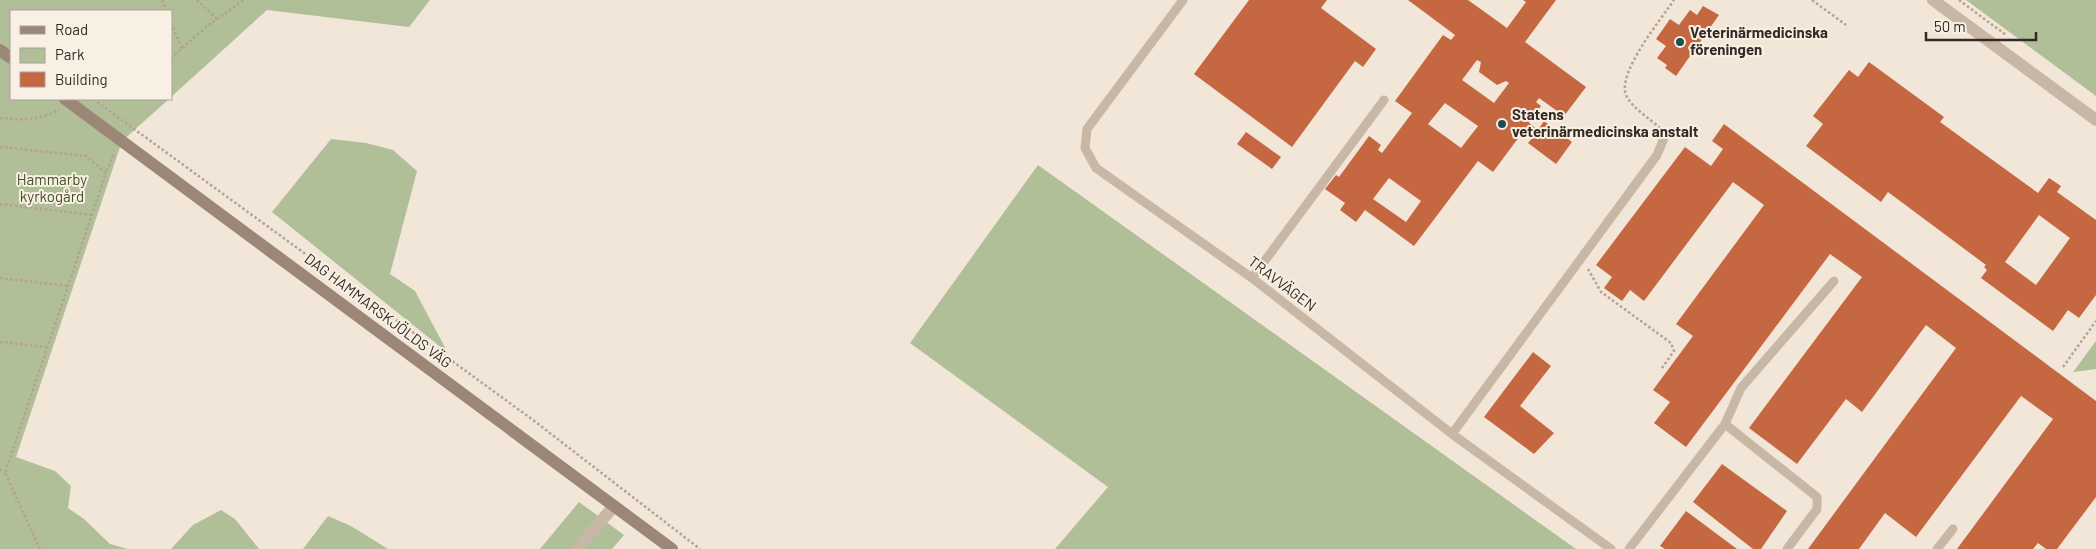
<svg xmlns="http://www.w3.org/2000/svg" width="2096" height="549" font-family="Barlow,sans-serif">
  <rect width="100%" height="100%" fill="#f1e6d8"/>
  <path fill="#b0bf98" d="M0,0h430l-21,27 -142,-17 -96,87v-86h-160v88h158l-47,42 -106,316 39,14 16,15 -3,22 16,11 26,25 18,5h-128z
    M1966,0h130v96z
    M331,139l35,4 27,7 24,21 -27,103 25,17 33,62 -176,-141z
    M1038,165l538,384h-521l53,-62 -198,-144z
    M2096,341v28l-23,3z
    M579,502l45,33 -12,14h-72z
    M221,510l14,9 24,30h-88l22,-24z
    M328,516l23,10 37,23h-85z"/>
  <path fill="#c56842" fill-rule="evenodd" d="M1249,0h78l-6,8 55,41 -13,18 -8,-6 -63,86 -98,-73z
    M1408,0h60l39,28 19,-26 -3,-2h33l-31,42 61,45 -22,29 -25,-18 -3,4 5,4 -12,17 9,7 6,-9 28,21 -16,22 -28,-21 6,-7 -9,-7 -32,43 -15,-11 -64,85 -49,-36 -9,12 -16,-12 5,-7 -20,-14 11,-14 3,2 30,-41 12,9 -3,5 4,3 30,-40 -17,-12 48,-66 8,5 4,-5zM1477,60l4,2 -2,10 18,13 9,-4 3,2 -15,20 -32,-23zM1445,103l33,23 -17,22 -33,-24zM1389,178l32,23 -15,21 -33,-23z
    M1703,6l16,9 -43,61 -11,-8 2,-3 -10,-7 9,-12 -10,-7 14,-20 9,6 11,-15 7,5z
    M1869,62l75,55 -4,5 98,71 11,-15 12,8 -4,6 39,28v75l-17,23 -11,-8 -15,21 -72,-53 6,-8 -3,-3 2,-2 -98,-73 -7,10 -75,-56 17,-22 -10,-8 36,-46 9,7zM2039,215l31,23 -34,47 -31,-23z
    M1724,124l372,277v96l-39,52h-11l-8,-6 -5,6h-76l96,-130 -32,-23 -105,141 -31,-24 -26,36h-51l148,-201 -30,-23 -64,87 -16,-13 -49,65 -48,-36 113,-151 -32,-23 -144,193 -32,-24 16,-21 -17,-12 40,-54 -17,-12 88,-119 -31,-23 -89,119 -14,-11 -8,11 -18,-13 8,-11 -16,-12 89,-118 26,19 12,-17 -11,-8z
    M1246,132l35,25 -9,12 -35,-25z
    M1533,352l18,14 -31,40 34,27 -20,21 -50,-37z
    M1722,464l65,47 -26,38h-8l-60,-47z
    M1686,511l51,38h-72l-5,-3z"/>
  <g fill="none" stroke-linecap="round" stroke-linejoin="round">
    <path stroke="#b4a18f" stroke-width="2.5" stroke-dasharray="2.5 2.5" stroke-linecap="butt" d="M162,0l5,11
      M197,0l20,19
      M1812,0l34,25
      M1959,0l47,35
      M171,23l11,26
      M171,58l35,-31 38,-27
      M93,99l440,321 167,129
      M0,118c20,2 42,3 59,-9
      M1660,128c-10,-9 -29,-21 -34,-33 -9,-22 35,-76 48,-95
      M0,147l86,9 20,17 8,-20
      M0,204l92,11
      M1588,269l13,23 70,51 3,8 -12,17
      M0,278l68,8
      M0,342l47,5
      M2063,367l33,-46
      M0,469l5,4
      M40,549l-35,-76 101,-300"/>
    <path stroke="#c8b7a4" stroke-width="9" d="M1183,0l-96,129 -2,19 11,20 156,110 200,156 159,115
      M1252,278l132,-178
      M1725,424l92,73v12l-30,40
      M1452,434l205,-279 7,-17
      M1629,549l96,-125 16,-36 93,-107
      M1937,549l16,-20"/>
    <path stroke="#c8b7a4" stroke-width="12" d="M1933,0l163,120
      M577,549l37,-43"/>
    <path stroke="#9c8676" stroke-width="12" d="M0,50l11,8
      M65,99l607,450"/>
  </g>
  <g fill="#1c4e55" stroke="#f9f0e4" stroke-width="2">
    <circle cx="1680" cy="42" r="5"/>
    <circle cx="1502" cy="124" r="5"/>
  </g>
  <g text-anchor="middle" stroke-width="4" stroke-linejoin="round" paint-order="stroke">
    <g font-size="15" font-weight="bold" fill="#342b26" stroke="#f9f0e4" text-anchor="start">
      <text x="1690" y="38">Veterinärmedicinska<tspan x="1690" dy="17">föreningen</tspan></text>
      <text x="1512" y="120">Statens<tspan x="1512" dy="17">veterinärmedicinska anstalt</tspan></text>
    </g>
    <g font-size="15" fill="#41522a" stroke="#f9f0e4">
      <text x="52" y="185">Hammarby<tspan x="52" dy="17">kyrkogård</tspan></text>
    </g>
    <g font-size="15" fill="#342b26" stroke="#f9f0e4">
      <text transform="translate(1282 284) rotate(37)" y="5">TRAVVÄGEN</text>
      <text transform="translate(378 311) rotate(37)" y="5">DAG HAMMARSKJÖLDS VÄG</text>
    </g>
  </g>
  <rect x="10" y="10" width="162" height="90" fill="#f9f0e4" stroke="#aaa198"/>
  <rect x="20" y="26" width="25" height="8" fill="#9c8676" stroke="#aaa198"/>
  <text x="55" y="35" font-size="15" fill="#342b26">Road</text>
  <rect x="20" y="48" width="25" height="15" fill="#b0bf98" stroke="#aaa198"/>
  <text x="55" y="60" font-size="15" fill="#342b26">Park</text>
  <rect x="20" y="72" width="25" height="15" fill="#c56842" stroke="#aaa198"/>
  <text x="55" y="85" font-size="15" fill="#342b26">Building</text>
  <path d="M1926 32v8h110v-8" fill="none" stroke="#342b26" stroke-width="2.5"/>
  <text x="1934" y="32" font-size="15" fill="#342b26" stroke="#f9f0e4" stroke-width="4" paint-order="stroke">50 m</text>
</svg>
